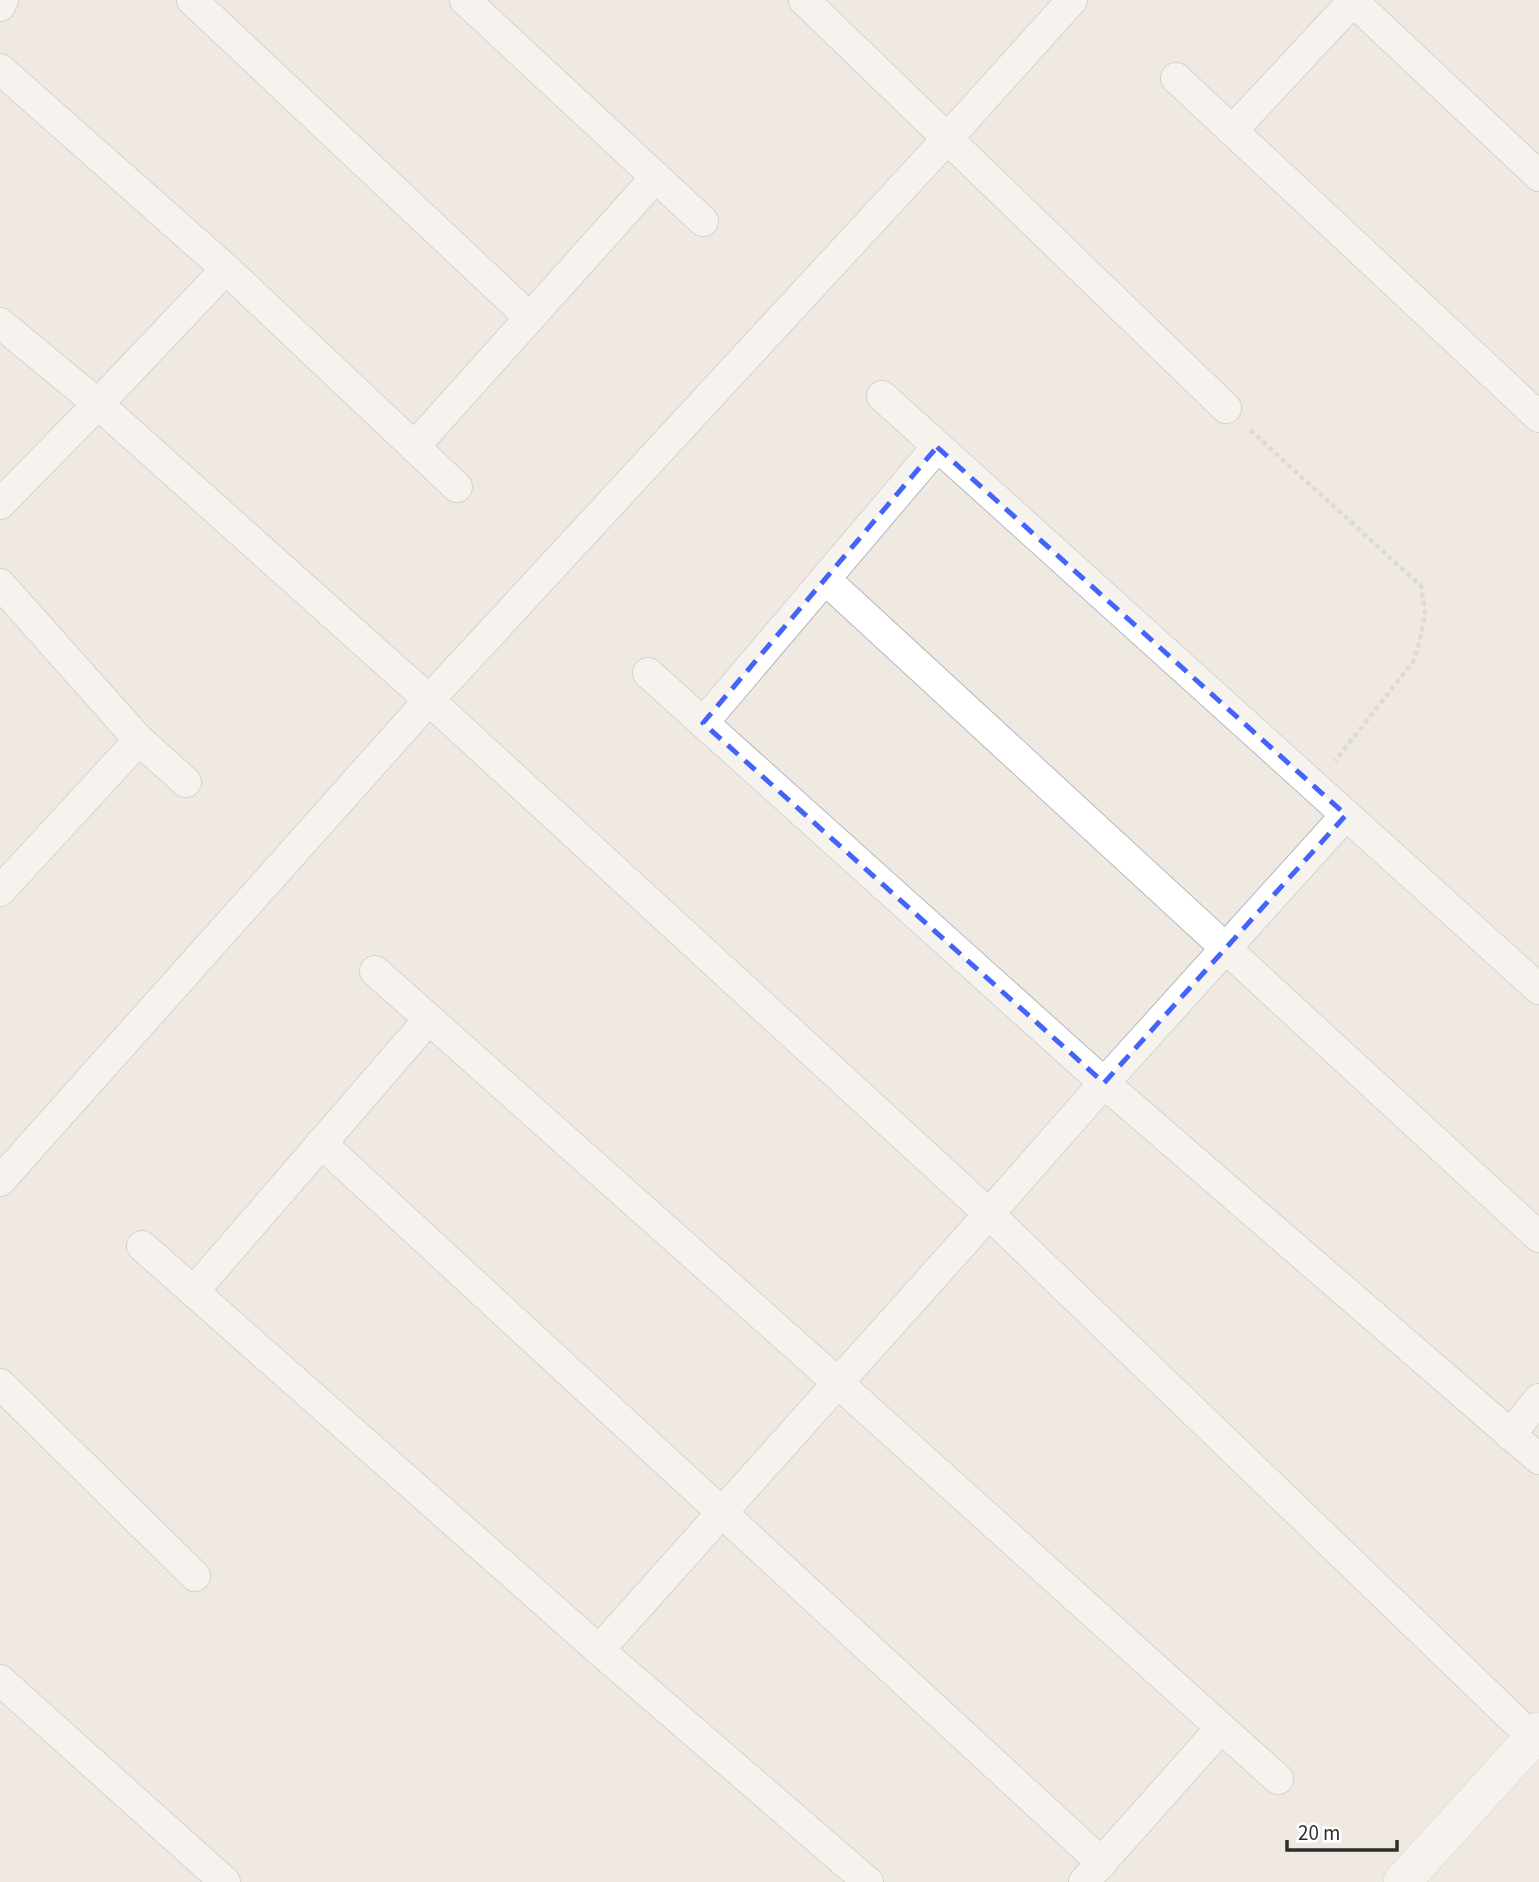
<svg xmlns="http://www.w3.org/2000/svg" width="1539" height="1882" font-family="'Source Sans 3',sans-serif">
  <rect width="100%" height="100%" fill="#efe9e1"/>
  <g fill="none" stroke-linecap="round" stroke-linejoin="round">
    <g stroke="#b4b7c1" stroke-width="32">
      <path id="minor" d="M192,0l338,318
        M465,0l238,221
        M804,0l422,408
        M1353,1l186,175
        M0,6l3,-6
        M0,69l226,200 231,218
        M1176,78l363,339
        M1232,131l122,-131
        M0,323l98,81 331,296 560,514 544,524
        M882,396l657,593
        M414,447l242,-270
        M0,504l98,-100 128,-135
        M825,579l714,658
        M0,584l139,156 47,42
        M648,673l456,410 435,376
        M703,723l234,-276
        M0,891l139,-151
        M375,971l463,412 440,396
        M321,1143l781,720
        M0,1181l429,-481 518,-561 125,-139
        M142,1246l457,404 269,232
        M194,1291l235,-272
        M0,1384l195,192
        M1510,1435l29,-36
        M599,1650l390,-436 115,-131 242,-268
        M0,1680l225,202
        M1084,1882l137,-154"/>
    </g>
    <g stroke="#b4b7c1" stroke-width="38">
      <path id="tertiary" d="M1402,1882l137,-151"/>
    </g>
    <path stroke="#c9c9c9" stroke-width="4.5" stroke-dasharray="5 3.5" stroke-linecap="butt" d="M1250,430l171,156 4,27 -5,28 -7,21 -78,99"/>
    <use href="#minor" stroke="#fff" stroke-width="30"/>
    <use href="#tertiary" stroke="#fff" stroke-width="37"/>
  </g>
  <path d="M0 0H1539V1882H0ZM937,447l409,368 -242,268 -401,-360z" fill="#efe9e1" fill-opacity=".55" fill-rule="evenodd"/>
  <path fill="none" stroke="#4264fb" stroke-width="5" stroke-dasharray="14 9" stroke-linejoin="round" d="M937,447l409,368 -242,268 -401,-360z"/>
  <path d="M1287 1840v10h110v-10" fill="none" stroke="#2e2e2e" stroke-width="3.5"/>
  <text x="1298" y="1840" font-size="21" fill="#2e2e2e" stroke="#ffffff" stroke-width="5" paint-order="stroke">20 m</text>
</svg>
